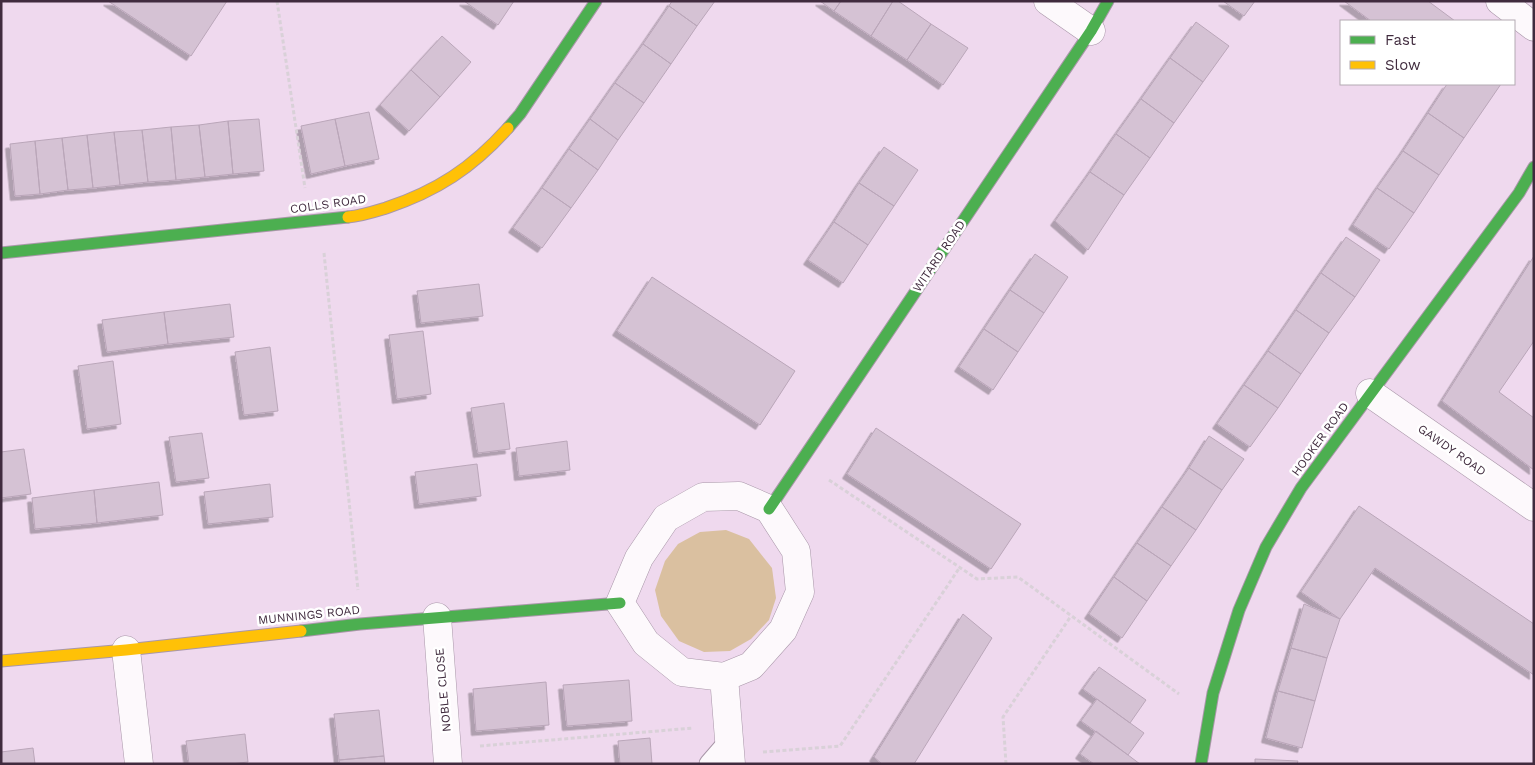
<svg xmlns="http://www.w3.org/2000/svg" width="1535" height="765" font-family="'Work Sans',sans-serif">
  <defs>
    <filter id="shadow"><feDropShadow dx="-4.5" dy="4.5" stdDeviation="0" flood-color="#0004"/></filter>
  </defs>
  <rect width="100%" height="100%" fill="#efd9ee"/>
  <path fill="#dac0a0" d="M726,530l23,9 23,29 4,30 -7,22 -18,19 -21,12 -26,1 -25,-11 -18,-25 -6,-26 10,-29 13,-17 22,-12z"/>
  <path fill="#d5c2d4" stroke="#baa6b9" filter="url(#shadow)" d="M108,1h119l-36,55z
    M464,1h50l-16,24z
    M672,1h43l-18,25 -28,-20z
    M820,1h21l-7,10z
    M841,1h52l-22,35 -37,-25z
    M893,1h5l33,23 -24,36 -36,-24z
    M1223,1h32l-11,15z
    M1344,1h84l27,20h-84z
    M669,6l28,20 -26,38 -28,-20z
    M1196,22l33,24 -26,36 -33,-24z
    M931,24l37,24 -25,37 -36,-25z
    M442,36l29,26 -31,35 -29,-27z
    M643,44l28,20 -27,39 -29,-20z
    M1170,58l33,24 -29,41 -33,-24z
    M411,70l29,27 -31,34 -29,-26z
    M615,83l29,20 -26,37 -28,-21z
    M1447,84h54l-37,54 -36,-25z
    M1141,99l33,24 -24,35 -34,-24z
    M369,112l10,47 -34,7 -10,-47z
    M1428,113l36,25 -25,37 -36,-24z
    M259,119l5,52 -31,3 -5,-53z
    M335,119l10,47 -34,8 -10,-48z
    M590,119l28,21 -20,30 -29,-21z
    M228,121l5,53 -28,3 -6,-52z
    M199,125l6,52 -29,3 -5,-53z
    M171,127l5,53 -28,2 -6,-52z
    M142,130l6,52 -28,3 -6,-53z
    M114,132l6,53 -27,3 -6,-53z
    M1116,134l34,24 -26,37 -34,-23z
    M87,135l6,53 -25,2 -6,-52z
    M62,138l6,52 -28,4 -5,-53z
    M35,141l5,53 -25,2 -5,-52z
    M884,147l34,23 -24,36 -35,-23z
    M569,149l29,21 -27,38 -29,-20z
    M1403,151l36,24 -25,38 -37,-25z
    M1090,172l34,23 -36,55 -33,-29z
    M859,183l35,23 -26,39 -34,-23z
    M542,188l29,20 -29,40 -29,-20z
    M1377,188l37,25 -25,36 -36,-24z
    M834,222l34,23 -25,38 -35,-23z
    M1346,237l34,23 -25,37 -34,-24z
    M1035,254l33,23 -24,36 -34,-23z
    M1534,256v85l-35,51 35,26v52l-92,-69z
    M1321,273l34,24 -26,36 -33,-23z
    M652,277l143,94 -35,54 -143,-94z
    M479,284l4,32 -62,7 -4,-32z
    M1010,290l34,23 -26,39 -34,-23z
    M230,304l4,33 -66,7 -4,-32z
    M1296,310l33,23 -28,41 -33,-23z
    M164,312l4,32 -61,8 -5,-32z
    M984,329l34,23 -25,38 -34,-23z
    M423,331l8,63 -34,5 -8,-64z
    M270,347l8,64 -34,4 -9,-63z
    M1268,351l33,23 -23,34 -34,-23z
    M113,361l8,63 -34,5 -9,-63z
    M1244,385l34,23 -28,39 -33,-23z
    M504,403l6,46 -32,4 -7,-45z
    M876,428l145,96 -30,45 -144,-95z
    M202,433l7,45 -33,4 -7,-45z
    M1209,436l35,23 -22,31 -33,-22z
    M567,441l3,29 -51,6 -3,-28z
    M24,449l7,45 -30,4v-46z
    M477,464l4,32 -62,8 -4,-32z
    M1189,468l33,22 -26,40 -34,-23z
    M159,482l4,33 -66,8 -3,-33z
    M270,484l3,33 -65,7 -4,-32z
    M94,490l3,33 -62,6 -3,-31z
    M1359,506l175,118v51l-159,-107 -35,51 -39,-27z
    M1162,507l34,23 -25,36 -34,-23z
    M1137,543l34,23 -24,35 -33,-24z
    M1114,577l33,24 -25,37 -33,-24z
    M1304,604l36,15 -13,39 -36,-10z
    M963,614l29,24 -78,126h-32l-8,-7z
    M1291,648l36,10 -12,43 -37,-10z
    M1099,667l47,33 -16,23 -47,-34z
    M629,680l3,41 -65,5 -4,-41z
    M546,682l3,43 -73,6 -3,-42z
    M1278,691l37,10 -13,47 -36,-10z
    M1097,699l47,34 -16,22 -47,-34z
    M379,710l5,46 -45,4 -5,-46z
    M1096,731l44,33h-46l-14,-10z
    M245,734l3,28 -17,2h-42l-3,-23z
    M650,738l2,26h-32l-2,-23z
    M33,748l2,16h-34v-12z
    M384,756l1,8h-45l-1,-4z
    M1255,759l43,2 -1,3h-42z"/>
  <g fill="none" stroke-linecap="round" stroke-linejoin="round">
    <g stroke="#a997a9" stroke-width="21">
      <path id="lane" d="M709,764l20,-23"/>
    </g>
    <g stroke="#a997a9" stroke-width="29">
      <path id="street" d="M1048,1l43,30
        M1500,1l34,26
        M1370,393l164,114
        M739,496l30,13 27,42 4,41 -17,38 -32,36 -27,11 -42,-5 -36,-29 -26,-40 19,-45 27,-40 37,-21z
        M437,617l11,147
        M126,650l13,114
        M724,677l7,87"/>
    </g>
    <g stroke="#a997a9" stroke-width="13">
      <path id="fast" d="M508,128l12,-14 76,-113
        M1,253l347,-36
        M769,509l322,-478 17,-30
        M301,631l59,-7 260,-21
        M1201,764l12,-71 26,-83 27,-63 35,-59 218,-295 15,-26"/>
    </g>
    <g stroke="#a997a9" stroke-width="13">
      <path id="slow" d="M348,217c13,-1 25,-5 38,-9 51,-17 86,-40 122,-80
        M1,661l125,-11 175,-19"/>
    </g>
    <path stroke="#d9d1d8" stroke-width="3" stroke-dasharray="4 2.5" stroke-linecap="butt" d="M277,1l28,187
      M324,253l34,337
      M829,480l148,99 41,-2 161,117
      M480,746l213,-18
      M763,752l77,-6 120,-179
      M1006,764l-3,-47 68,-101"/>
    <use href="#lane" stroke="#fdf9fc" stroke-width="19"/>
    <use href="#street" stroke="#fdf9fc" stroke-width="28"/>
    <use href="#fast" stroke="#4caf50" stroke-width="11"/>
    <use href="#slow" stroke="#ffc107" stroke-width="11"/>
  </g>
  <g text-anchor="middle" stroke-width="5" stroke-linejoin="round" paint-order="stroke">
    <g font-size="12" fill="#402b3e" stroke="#fff">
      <text transform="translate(328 204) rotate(-8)" y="4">COLLS ROAD</text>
      <text transform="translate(939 256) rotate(-56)" y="4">WITARD ROAD</text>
      <text transform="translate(1320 439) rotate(-54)" y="4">HOOKER ROAD</text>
      <text transform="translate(1452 450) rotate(35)" y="4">GAWDY ROAD</text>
      <text transform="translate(309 615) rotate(-6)" y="4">MUNNINGS ROAD</text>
      <text transform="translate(443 690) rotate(-95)" y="4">NOBLE CLOSE</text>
    </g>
  </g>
  <rect width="1535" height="765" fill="none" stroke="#402b3e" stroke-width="5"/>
  <rect x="1340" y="20" width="175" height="65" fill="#ffffff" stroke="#b3aab2"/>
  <rect x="1350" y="36" width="25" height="8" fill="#4caf50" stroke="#b3aab2"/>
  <text x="1385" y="45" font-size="15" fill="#402b3e">Fast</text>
  <rect x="1350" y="61" width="25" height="8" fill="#ffc107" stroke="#b3aab2"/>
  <text x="1385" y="70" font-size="15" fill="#402b3e">Slow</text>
</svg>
